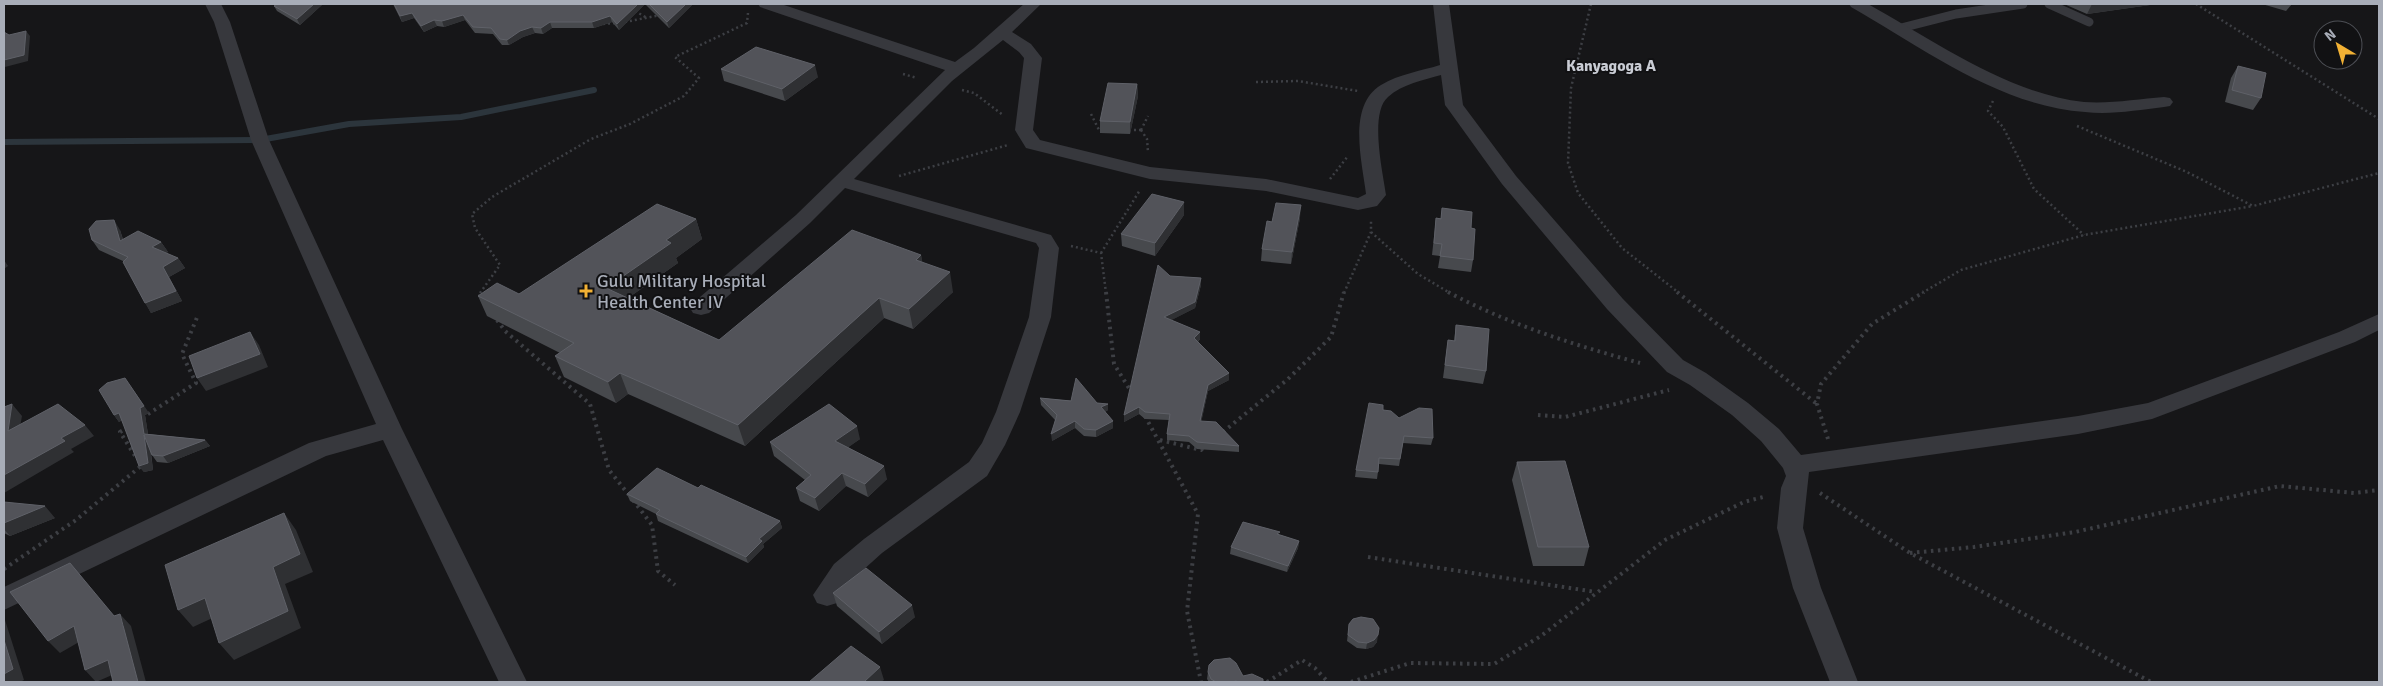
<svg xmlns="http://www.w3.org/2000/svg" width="2383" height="686" font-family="Signika,sans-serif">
  <rect width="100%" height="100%" fill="#161618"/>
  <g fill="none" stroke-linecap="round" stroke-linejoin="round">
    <path stroke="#2c353c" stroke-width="6" d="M4,142l256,-2 89,-16 112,-7 133,-27"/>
    <path stroke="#3d3f44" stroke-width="2.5" stroke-dasharray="2 3" stroke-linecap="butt" d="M1591,4l-20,84 -3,75 10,30 44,55 57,45
      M2196,4l183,115
      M635,11l12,7
      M625,22l36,-7
      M603,24l13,-1
      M903,74l14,4
      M1256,82l42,-1 60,10
      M962,90l12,3 29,22
      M1993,101l-5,10 15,16 31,62 50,46
      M1091,114l8,16h3
      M2077,126l110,46 66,34 126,-33
      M1129,130h12
      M1141,130l6,9 1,13
      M1141,130l7,-14
      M899,176l109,-31
      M1330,179l18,-23
      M1371,232l47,42 32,19
      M1071,246l30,7 5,40
      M1101,253l39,-63
      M480,293l20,-28 -25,-37 -3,-14 20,-17 99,-58 39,-15 54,-28 15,-18 -24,-21 72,-34 1,-10
      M1344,293l27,-61v-11
      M1922,293l39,-23 123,-35 169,-29"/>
    <path stroke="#3d3f44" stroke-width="4" stroke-dasharray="2.5 4.5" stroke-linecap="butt" d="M1106,292l8,72 18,29
      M1448,292c60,32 126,53 192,71
      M1677,292l140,112
      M480,297l1,-5
      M497,320l8,11 85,73 19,66 20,25
      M1538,415l27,2 104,-27
      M1145,416l53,98 -11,97 14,71
      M142,418l54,-35 -14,-29 16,-39
      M128,427l-8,5 17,27
      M1223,432l65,-53 43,-42 13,-45
      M1828,439l-11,-35 4,-20 51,-60 52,-32
      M1160,440l41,10 3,-3
      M1820,493l90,60 241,129
      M633,500l19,25 6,46 17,14
      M1910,553l64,-6 101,-15 205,-46 74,7 25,-3
      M1368,557l228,35
      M4,569l72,-49 65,-54 -1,-2
      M1267,682l35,-22 13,8 13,14
      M1351,682l59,-19 84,1 47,-28 124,-96 79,-38 23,-6"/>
    <path stroke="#37383d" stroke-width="9" d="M2049,4l40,18
      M1901,28l55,-14 67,-10"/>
    <path fill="#37383d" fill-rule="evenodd" d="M205,4h16l9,18 39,118 133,289 125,253h-28l-116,-242 -57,16 -322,154v-23l305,-144 67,-19 -125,-284 -37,-118z
      M758,4h23l174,58 19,-14 50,-44h17l-29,28 19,12 11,14 -9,72 7,10 110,27 116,12 92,19 8,-4c-4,-33 -19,-88 15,-109 18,-11 40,-14 59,-20l-7,-61h16l14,101 53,71 107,123 60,61 23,13 42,30 31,26 22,26 277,-39 70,-13 191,-71 40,-18v16l-24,12 -203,77 -74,15 -269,38 -6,56 18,60 37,94h-28l-37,-94 -16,-60 4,-40 5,-12 -3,-8 -22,-27 -29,-26 -42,-30 -23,-13 -60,-63 -105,-125 -54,-75 -3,-4 -4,-30c-17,5 -39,9 -53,22 -19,16 -5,76 -2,98l-9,11 -19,4 -92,-19 -116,-12 -124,-31 -11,-18 9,-72 -5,-6 -16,-12 -51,41 -98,98 197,56 8,13 -8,69 -31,95 -15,33 -18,31 -105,77 -30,27 -15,23 -10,3 -10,-3 -4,-8 21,-31 30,-25 105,-77 13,-19 14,-31 33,-95 10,-69 -3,-5 -191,-55 -35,35 -101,90 -8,2 -8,-2 -3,-5 3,-5 103,-88 149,-145 -185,-63z
      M1849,4h19c65,36 140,90 216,98 26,2 54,-3 80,-5l6,1 3,4 -3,4 -6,1c-26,3 -53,8 -79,5 -86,-6 -162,-64 -234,-105z"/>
  </g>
  <path fill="#47494d" d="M277,4h46l-23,21 -23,-14 -3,-5z
    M393,4h300l-24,24 -24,-24 -26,26 -7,-8 -18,6h-42l-9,6 -8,-1 -12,4 -14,8h-7l-9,-11 -18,-1 -10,-13 -21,7 -7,-1 -13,6 -10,-14 -12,4z
    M2064,4h87l-1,1 -63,9z
    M2262,4h30l-6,7z
    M2238,66l23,32 -8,12 -28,-8 6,-24z
    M721,69l97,8 -33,24 -61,-20z
    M1137,84l1,12 -8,38 -30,-1v-12z
    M1442,208l29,20 2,32 -2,12 -33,-4 2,-12 -8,-1 4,-37h5z
    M1184,215l-29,41 -33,-10 -1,-12z
    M1300,218l-9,46 -30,-3 1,-12 10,-27z
    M696,219l6,20 -26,19 2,5 -50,35 91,42 202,-85 1,7 31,30 -40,37 -29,-11 -139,128 -117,-52 -12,9 -52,-26 -9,-21 5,-3 -73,-37 -9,-20 41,-2z
    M120,230l3,9 38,3 7,10 -2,1 12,5 7,10 -16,9 13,24 -31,12 -28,-52 -24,-11 -7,-10z
    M1170,276l31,2v7l-6,23 -24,12 29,12v7l-2,3 31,31v7l-21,11 -7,31 38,24v6l-42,-3 -8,-7 -22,-2v-6l2,-14 -24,-1 -6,-5 -15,8v-7z
    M1456,325l30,46 -3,13 -40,-6 5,-38 6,1z
    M1040,398l68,6v6l-3,2 8,9v7l-17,9 -12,-1 -9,-8 -23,13 3,-21 -14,-15z
    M1383,410l16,8 34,20 -2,7 -28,-2 -4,23 -20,-2 -2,15 -22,-2 1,-7z
    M149,413l-4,2 3,19 57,6 5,6 -42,17 -11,-1 -5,-7 -1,-3 2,18 -9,2 -5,-6 -17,-46 -3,2 -5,-7z
    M860,439l-12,8 39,32 -19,18 -22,-11 -27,25 -19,-10 -4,-13 9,-8 -31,-24 -4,-14z
    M1517,462l72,85 -5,19h-51l-21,-86z
    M698,488l82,33 2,7 -19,16 1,3 -16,16 -90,-42 -2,-7 -26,-13 -3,-7z
    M4,502l51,16 -45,18 -6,-3z
    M1280,535l19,6 -1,7 -11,24 -57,-18 1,-7z
    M833,593l82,24 -33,27 -45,-38z
    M1349,624l28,18 -4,5 -7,2 -9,-1 -10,-7z
    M1208,672l35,4 20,6h-54l-2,-3z"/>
  <path fill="#2f3033" d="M314,4h9l-23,21 -3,-6z
    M638,4h7l-26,26 -2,-6z
    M686,4h7l-24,24 -2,-6z
    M2092,4h59l-1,1 -63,9z
    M412,13l2,5 -12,4 -2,-6z
    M463,15l2,5 -21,7 -2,-6z
    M610,16l2,6 -18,6 -2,-6z
    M434,20l3,6 -13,6 -3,-6z
    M550,22l2,6 -9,6 -2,-6z
    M532,27l3,6 -12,4 -14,8 -2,-5 13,-9z
    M26,31l4,5 -2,25 -23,6 -1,-2v-5z
    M815,65l3,12 -33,24 -3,-12z
    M1137,84l1,12 -8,38v-12z
    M1184,202v13l-29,41v-13z
    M1301,205l-1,13 -9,46 1,-12z
    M696,219l6,20 -26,19 2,5 -64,45 -8,-20 60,-48z
    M114,220l6,10 6,21 -6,-10z
    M161,242l7,10 -9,5 -7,-10z
    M921,255l4,20 -9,-15z
    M178,258l7,10 -16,9 13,24 -31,12 -6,-10 18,-36z
    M4,260l4,6 -4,3z
    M950,272l3,20 -40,37 -4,-20z
    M1201,278v7l-6,23 -31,16v-7z
    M879,298l5,20 -139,128 -7,-21z
    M250,332l9,13 9,22 -62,24 -9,-13z
    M1200,332v7l-6,6v-7z
    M620,373l8,21 -12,9 -8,-21z
    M1229,373v7l-21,11 -8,37v-7l8,-36z
    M130,385l19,28 -4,2 4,26 -5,-7z
    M12,404l10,12 -5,27 -9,-12z
    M1108,404v6l-7,4v-7z
    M1139,407v7l-15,8v-7z
    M119,413l5,6 -5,3 -5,-7z
    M1075,421v7l-23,13 -1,-7z
    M1113,421v7l-17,9v-7z
    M85,425l9,11 -23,13 3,3 -70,41v-18l57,-37z
    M857,426l3,13 -21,15 -4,-13z
    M144,435l5,6 4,29 -9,2 -5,-6z
    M205,440l5,6 -42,17 -5,-7z
    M884,466l3,13 -19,18 -3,-13z
    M842,473l4,13 -27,25 -4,-13z
    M45,506l10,12 -45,18 -6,-7v-6z
    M284,513l12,17 17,42 -28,12 16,44 -67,32 -15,-17z
    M780,521l2,7 -19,16 1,3 -16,16 -2,-6 13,-18z
    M1299,541l-1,7 -11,24 1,-6z
    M70,563l54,64 -4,-13 11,12 15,56h-8l-24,-66z
    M205,598l14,17 -26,12 -15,-17z
    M912,605l3,12 -33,27 -3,-12z
    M4,619l1,1 19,60 -4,2h-16z
    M74,626l12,12 -26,15 -12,-12z
    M1378,635l-1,7 -4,5 -7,2 1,-6z
    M108,660l11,12 -23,10 -11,-12z
    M880,667l4,13 -3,2h-17z"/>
  <path fill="#525359" stroke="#5f6168" d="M277,4h37l-17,15 -23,-13z
    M394,4h244l-21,20 -7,-8 -18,6h-42l-9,6 -9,-1 -12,4 -13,9 -7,-1 -9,-11 -18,-1 -10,-12 -21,6 -8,-1 -13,6 -9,-13 -12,3z
    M649,4h37l-19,18z
    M26,31l-2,24 -20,5v-28l5,3z
    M756,47l59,18 -33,24 -61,-20z
    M2238,66l28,7 -5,25 -29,-8z
    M1108,83l29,1 -7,38 -30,-1z
    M1152,194l32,8 -29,41 -34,-9z
    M1276,203l25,2 -9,47 -30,-3 5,-28 5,1z
    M657,204l39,15 -30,21 5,3 -65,45 113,52 133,-110 69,25 -5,5 34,12 -41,37 -30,-11 -141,127 -118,-52 -12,9 -53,-26 19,-13 -96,-47 19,-13 22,11z
    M1442,208l30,4 -1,16 4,1 -2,31 -33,-4 2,-12 -8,-1 2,-25 5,1z
    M114,220l6,21 18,-10 23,11 -9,5 26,11 -15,9 13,24 -31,12 -22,-41 5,-5 -36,-17 -3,-11 7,-8z
    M1158,265l12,11 31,2 -6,24 -31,15 36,15 -6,6 35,35 -21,12 -8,36 16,1 23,24 -42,-4 -8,-6 -22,-2 3,-20 -25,-2 -6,-5 -15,8z
    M1456,325l33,4 -3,42 -41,-6 3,-25 7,1z
    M250,332l10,22 -63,24 -8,-22z
    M125,378l19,28 -4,2 4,26 61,6 -42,16 -11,-1 -8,-20 4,28 -9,3 -20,-53 -5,2 -15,-25 8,-7z
    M1076,378l21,25 11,1 -7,3 12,14 -17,9 -12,-1 -9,-8 -24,13 6,-19 -17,-17 31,3z
    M1369,403l14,2v5l8,1 8,7 20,-10 13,1 1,29 -29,-2 -4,23 -21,-1 -1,14 -22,-2z
    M12,404l-4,27 50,-27 27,21 -24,13 4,3 -61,34v-68z
    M829,404l28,22 -22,15 49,25 -19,18 -23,-11 -27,25 -19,-10 15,-13 -41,-33z
    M1565,461l24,86h-51l-21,-85z
    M657,468l41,20 3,-3 79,36 -21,18 3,2 -16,16 -90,-43 4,-4 -33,-16z
    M4,502l41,4 -41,17z
    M284,513l16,41 -27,13 15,44 -69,32 -14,-45 -27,12 -13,-45z
    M1243,522l37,10 -3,2 22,7 -11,25 -57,-19z
    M70,563l44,53 6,-2 18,68h-25l-5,-22 -23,10 -11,-44 -26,15 -38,-49z
    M866,568l46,37 -33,27 -46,-39z
    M1361,617l12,2 6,9 -1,7 -4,5 -7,3 -9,-1 -10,-7 1,-11 4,-5z
    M4,640l9,29 -9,5z
    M851,646l29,21 -16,15h-55z
    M1230,658l6,5 7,13 9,-2 11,5v3h-25l-2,-1 -4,1h-16l-5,-3 -3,-7 1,-7 5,-5z"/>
  <path fill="#f2b134" stroke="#111113" stroke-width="2" d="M583.5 283.5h5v5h5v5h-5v5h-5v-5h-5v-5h5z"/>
  <g text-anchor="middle" stroke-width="4" stroke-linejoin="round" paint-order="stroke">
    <g font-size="16" font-weight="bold" fill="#c9ccd4" stroke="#111113">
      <text x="1611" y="71">Kanyagoga A</text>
    </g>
    <g font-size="18" fill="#a8adb8" stroke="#111113" text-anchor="start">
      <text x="597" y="287">Gulu Military Hospital<tspan x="597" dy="21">Health Center IV</tspan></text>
    </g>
  </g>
  <rect width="2383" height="686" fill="none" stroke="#a8adb8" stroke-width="10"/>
  <g transform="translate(2338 45) rotate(322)"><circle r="24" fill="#111113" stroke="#4d4f55"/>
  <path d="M0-4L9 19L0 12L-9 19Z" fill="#f2b134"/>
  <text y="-8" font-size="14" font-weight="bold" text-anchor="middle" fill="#a8adb8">N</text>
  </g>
</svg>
